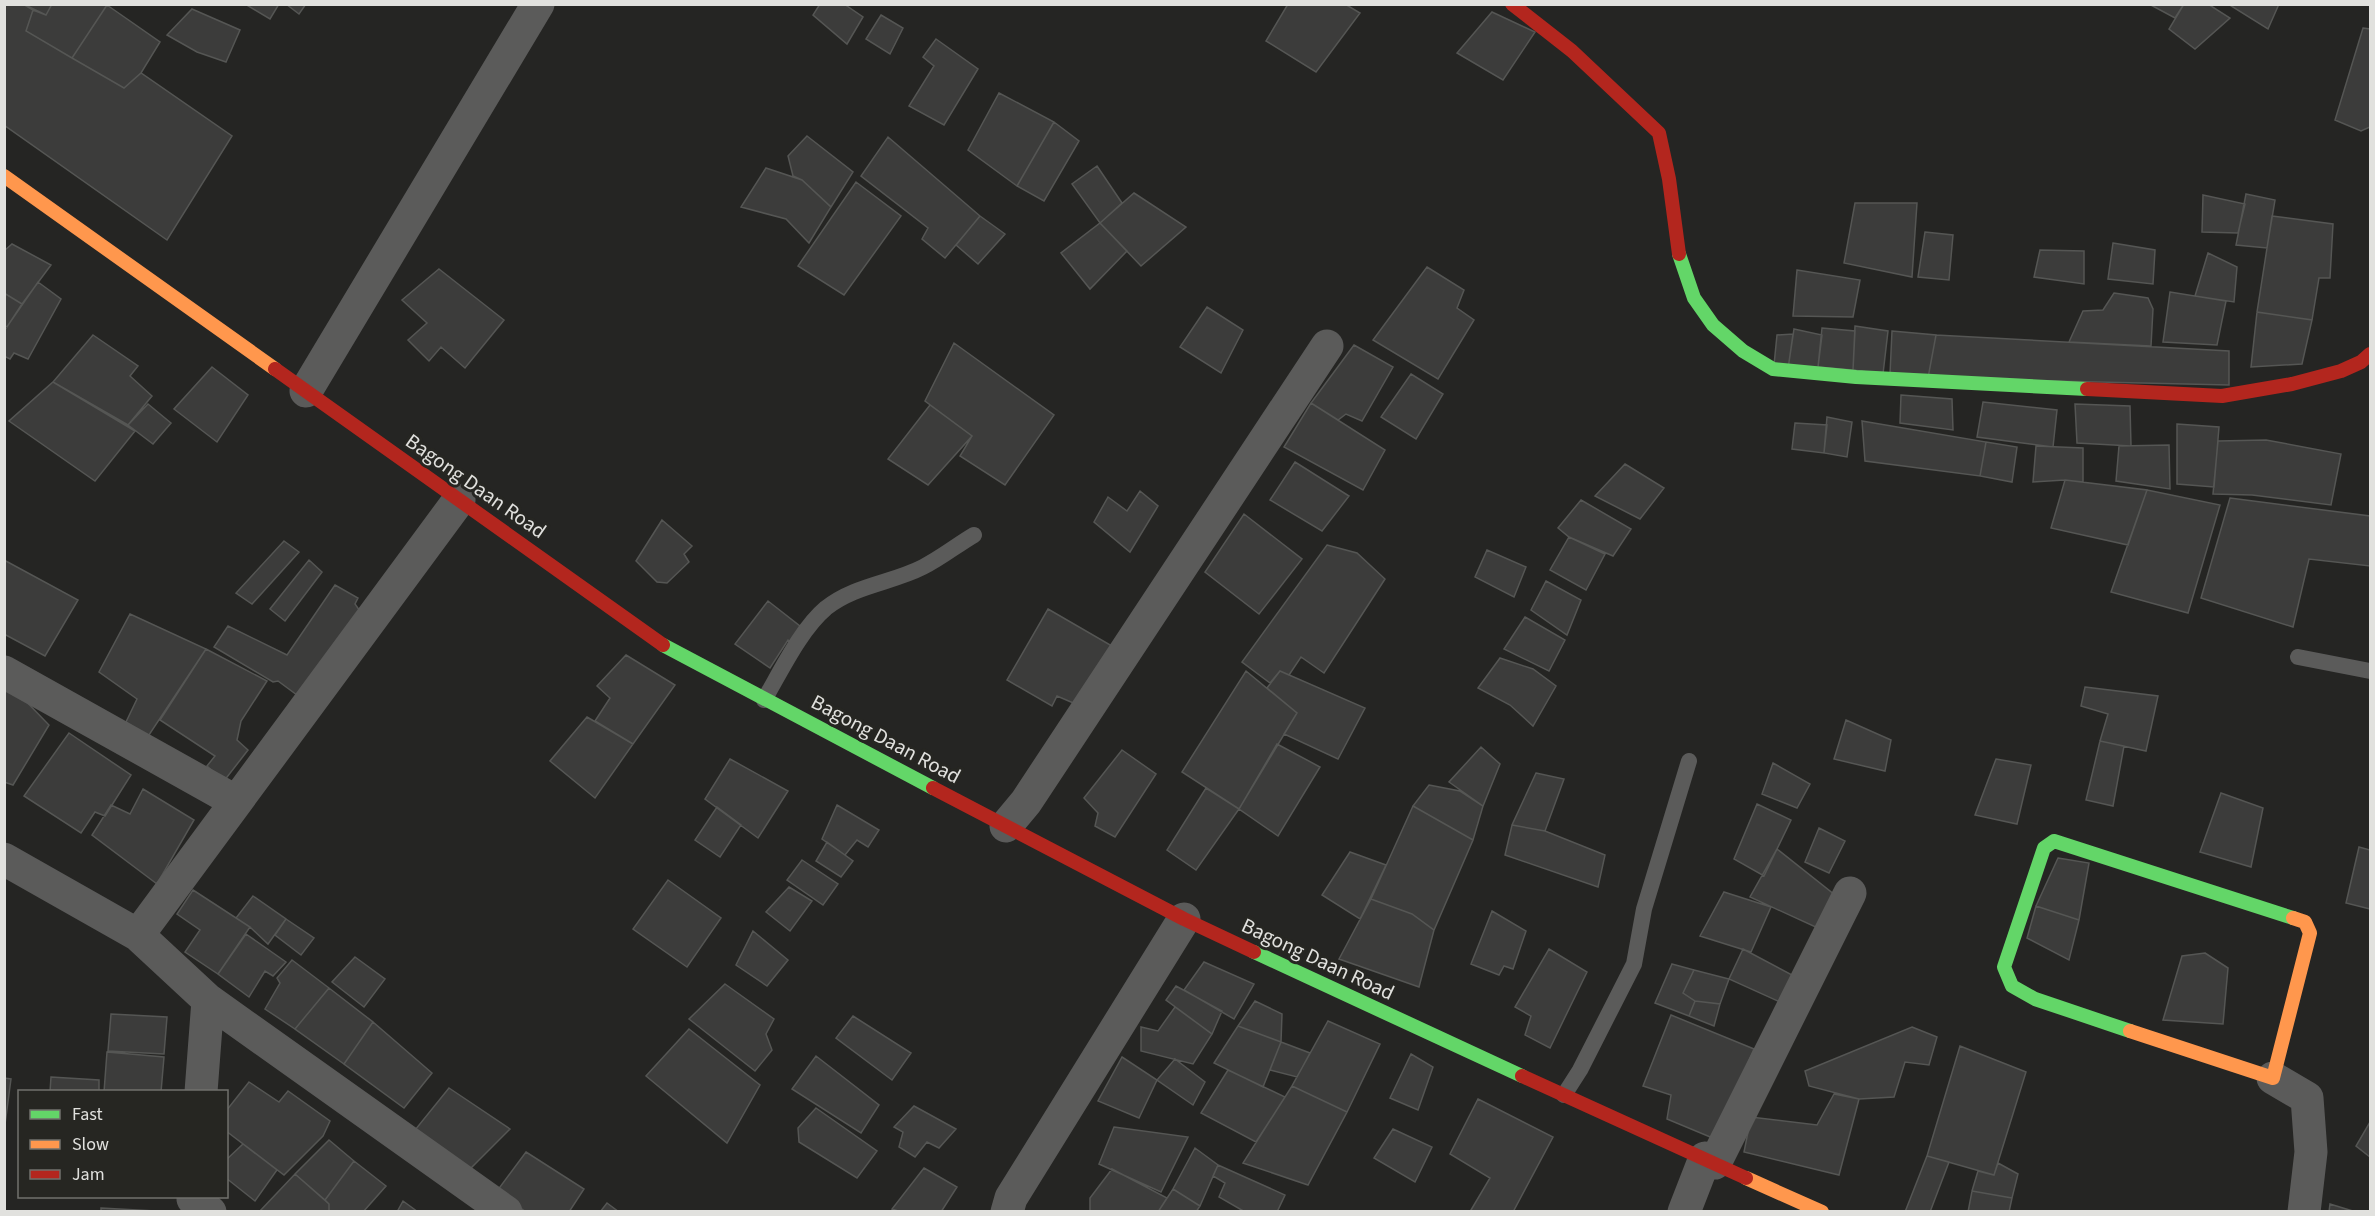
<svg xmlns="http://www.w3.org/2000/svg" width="2375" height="1216" font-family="'Source Sans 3',sans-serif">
  <rect width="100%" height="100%" fill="#252523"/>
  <path fill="#3c3c3b" stroke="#555654" stroke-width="1.5" d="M4,4h19l10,6 -7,21 46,27 52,30 17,-15 91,63 -65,104 -163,-115z
    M23,4h29l-6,11z
    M52,4l55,1 -35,53 -46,-27 7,-21 13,5z
    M245,4h34l-9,15z
    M286,4h20l-7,10z
    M820,4h24l19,13 -16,27 -34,-29z
    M1288,4h57l15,9 -44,59 -50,-31z
    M2149,4h35l-9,14z
    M2184,4h24l22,14 -35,31 -26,-20z
    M2228,4h51l-11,25z
    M107,5l53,37 -19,31 -17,15 -52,-30z
    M192,9l48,21 -14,32 -29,-10 -30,-17z
    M1492,12l43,20 -32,48 -46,-27z
    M881,15l22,13 -13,26 -24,-15z
    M2363,28l7,1v98l-9,4 -26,-11z
    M936,39l42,30 -34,56 -35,-19 25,-40 -11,-9z
    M999,93l55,29 -37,64 -49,-36z
    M1054,122l25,19 -35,60 -27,-15z
    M807,136l46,36 -22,35 -29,-27 -9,-4 -5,-20z
    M888,137l92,79 -35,42 -23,-19 6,-11 -67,-52z
    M1097,166l25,37 -22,20 -28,-39z
    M766,168l36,12 29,27 -22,36 -23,-24 -45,-12z
    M856,182l45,34 -57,79 -46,-29z
    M1134,193l52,34 -45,39 -41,-43z
    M2246,194l29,6 -8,48 -31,-3z
    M2203,195l42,9 -7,29 -36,-1z
    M1855,203h62l-5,74 -68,-14z
    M980,216l25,18 -27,30 -22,-19z
    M2272,216l61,8 -3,54h-11l-7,42 -55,-8z
    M1100,223l27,28 -37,38 -29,-36z
    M1925,232l28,3 -4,45 -31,-3z
    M2113,243l42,7 -2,34 -45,-5z
    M12,244l39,21 -29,39 -18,-11v-42z
    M2040,250l44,1v33l-50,-7z
    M2208,253l29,14 -3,35 -39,-6z
    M1427,267l37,23 -7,18 17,12 -36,59 -65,-39z
    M439,269l65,51 -39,48 -24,-21 -12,14 -21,-21 19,-17 -25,-23z
    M1797,270l63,10 -7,37 -60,-1z
    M38,282l23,17 -33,60 -14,-6 -4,6 -6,-3v-25z
    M2170,292l56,9 -9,44 -54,-3z
    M4,293l18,11 -15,23 -3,-2z
    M2114,293l34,5 5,11 -2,37 -82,-4 14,-31 20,-1z
    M1207,307l36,23 -22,43 -41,-26z
    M2257,312l55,8 -10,44 -51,3z
    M1855,326l33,5 -5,43 -30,-4z
    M1822,328l33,3 -2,39 -35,-3z
    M1794,329l28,6 -4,32 -30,2z
    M1892,331l44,4 -8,43 -38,-4z
    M1793,334l-5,35 -14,-4 3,-30z
    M93,335l45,31 -8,10 22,20 -24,29 -75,-43z
    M1936,335l293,16v34l-301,-7z
    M954,343l100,72 -49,70 -45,-29 12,-20 -47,-35z
    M1354,345l39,22 -31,54 -16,-7 -8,6 -27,-17z
    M212,367l36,28 -31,47 -43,-33z
    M1411,374l32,20 -27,45 -35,-22z
    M53,382l82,49 -40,50 -86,-60z
    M1901,395l51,4 1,31 -53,-7z
    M1983,402l74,8 -4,37 -76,-10z
    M1311,403l74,47 -22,40 -79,-43z
    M148,404l23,19 -18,21 -25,-19z
    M2075,404l55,2 1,40 -54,-3z
    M930,405l42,31 -44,49 -40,-26z
    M1827,417l25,5 -5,35 -23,-4z
    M1862,421l124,21 -6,34 -115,-15z
    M1795,423l32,2 -3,28 -32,-4z
    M2177,424l42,3 -5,60 -37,-3z
    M2266,440l75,14 -10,51 -79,-10 -39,-1 5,-53z
    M1986,442l31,5 -5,35 -32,-6z
    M2169,445l1,44 -54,-8 3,-35z
    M2036,446l47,2v34l-18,-2 -32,2z
    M1295,462l54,34 -27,35 -52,-31z
    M1625,464l39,24 -24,31 -45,-23z
    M2065,480l82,10 -19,55 -77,-17z
    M2147,490l73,15 -32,108 -77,-21z
    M1140,491l18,15 -28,46 -36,-30 14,-25 19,14z
    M2230,498l140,18v50l-61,-7 -16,68 -92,-29z
    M1581,500l50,29 -18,27 -44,-19 -11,-9z
    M1244,514l58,45 -43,55 -54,-42z
    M662,520l30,26 -8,8 5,8 -22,21 -10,-1 -21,-21z
    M1569,537l36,17 -19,36 -36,-20z
    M284,541l15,11 -47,52 -16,-11z
    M1327,545l30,8 28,26 -61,94 -23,-16 -12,18 -9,-4 -10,12 -28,-21z
    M1487,550l39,17 -12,30 -39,-20z
    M4,560l74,40 -33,56 -41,-22z
    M309,560l13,12 -37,49 -15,-12z
    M1546,581l35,19 -14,35 -36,-25z
    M335,585l23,13 -3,6 7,10 -61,84 -23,-17 -5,1 -59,-35 14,-21 59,29z
    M768,601l37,29 -10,15 -7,-5 -18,28 -35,-24z
    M1048,609l64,37 -34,59 -21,-9 -5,10 -45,-26z
    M130,614l76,35 -59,89 -21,-16 11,-23 -38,-27z
    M1525,617l40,23 -16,31 -45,-22z
    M206,649l61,32 -26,40 -4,19 11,10 -24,31 -17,-15 8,-10 -55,-36z
    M626,655l49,30 -42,59 -38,-23 15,-23 -13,-12z
    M1500,658l33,11 23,17 -23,40 -23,-21 -32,-17z
    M1246,671l51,42 -58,96 -57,-37z
    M1280,671l85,37 -27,51 -54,-25 13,-21 -30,-25z
    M4,687l11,3 34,35 -36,60 -9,-3z
    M2085,687l73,9 -12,55 -46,-10 8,-27 -27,-8z
    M587,717l46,27 -38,54 -45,-37z
    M1846,720l45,20 -6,31 -51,-12z
    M69,733l62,42 -26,41 -10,-4 -14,21 -57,-37z
    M2100,741l24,5 -11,60 -27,-6z
    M1277,744l43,23 -42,69 -39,-27z
    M1481,747l19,17 -17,42 -34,-24z
    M1122,750l34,24 -41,63 -20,-11 3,-13 -14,-15z
    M730,759l58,32 -30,47 -53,-39z
    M1996,759l35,6 -14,59 -42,-9z
    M1773,763l37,21 -13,24 -35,-14z
    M1536,773l28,6 -19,52 -33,-6z
    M1429,785l31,6 23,15 -10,34 -60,-34z
    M1206,788l33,21 -43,61 -29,-20z
    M143,789l51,31 -37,64 -65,-49 19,-30 19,9z
    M2221,793l42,15 -12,59 -51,-15z
    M1757,804l34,16 -27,56 -30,-17z
    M837,805l42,25 -11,17 -11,-7 -12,15 -23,-16z
    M1413,806l60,34 -39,90 -22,-16 -41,-15z
    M717,807l24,18 -21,32 -25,-17z
    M1512,825l33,6 60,24 -7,32 -93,-32z
    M1819,828l26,13 -16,32 -24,-11z
    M827,842l26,19 -12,16 -25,-16z
    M2359,847l11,3v59l-24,-6z
    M1777,849l58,46 -15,34 -70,-32z
    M1350,852l36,13 -26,54 -38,-24z
    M2058,858l31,5 -10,57 -43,-14z
    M802,860l36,24 -15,21 -36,-25z
    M668,880l53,38 -34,49 -54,-38z
    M789,887l23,14 -22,30 -24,-19z
    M193,890l57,37 -32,47 -33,-22 15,-22 -23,-16z
    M1724,892l47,15 -20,45 -51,-16z
    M253,896l33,23 -18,25 -18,-17 -14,-9z
    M1371,899l41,15 22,16 -15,57 -80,-28z
    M2036,906l43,14 -10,40 -42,-22z
    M1492,911l34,20 -13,38 -9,-3 -5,9 -28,-11z
    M286,919l28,19 -13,17 -26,-20z
    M753,931l35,29 -21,26 -31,-21z
    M246,934l40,28 -13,14 -8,-5 -16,26 -31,-23z
    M1549,949l38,23 -37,76 -25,-13 6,-19 -16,-9z
    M1743,949l51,27 -14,26 -51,-23z
    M2205,953l23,15 -5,56 -60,-4 19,-64z
    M355,957l30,22 -21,28 -32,-25z
    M292,960l37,28 -34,41 -30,-20 15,-26 -3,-5z
    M1204,962l50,22 -20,35 -50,-29z
    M1672,964l22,6 -11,23 12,8 -6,15 -34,-13z
    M1694,970l35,9 -9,25 -25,-3 -12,-8z
    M725,984l49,35 -8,15 6,16 -17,21 -66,-52z
    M1176,986l46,25 -10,23 -46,-34z
    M329,988l44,34 -29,42 -49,-35z
    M1255,1001l27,13 -1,28 -43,-16z
    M1695,1001l25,3 -6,22 -25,-10z
    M1175,1007l37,27 -19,30 -52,-13v-24l17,4z
    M111,1014l56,3 -3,37 -56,-3z
    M1671,1015l83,34 -39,90 -48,-20 4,-24 -28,-9z
    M853,1016l58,37 -19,27 -56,-42z
    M1328,1021l52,23 -33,68 -55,-26z
    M373,1022l59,51 -28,35 -60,-44z
    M1238,1026l43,16 -18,45 -49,-24z
    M1912,1027l25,10 -8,28 -24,-3 -11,35 -35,2 -50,-13 -4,-15z
    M689,1029l71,56 -33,58 -81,-67z
    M1281,1042l29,11 -13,24 -27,-7z
    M1960,1046l66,26 -32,103 -67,-19z
    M107,1052l57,5 -3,35h-57z
    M1411,1054l22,13 -15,43 -28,-12z
    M816,1056l63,49 -18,28 -69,-44z
    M1122,1057l35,23 -18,38 -41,-17z
    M1175,1059l30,23 -12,23 -36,-25z
    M1228,1070l57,27 -29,45 -55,-29z
    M51,1077l48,3v12h-49z
    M4,1078l7,1 -7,53z
    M249,1082l30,20 9,-11 42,30 -7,15 -39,39 -58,-44v-20z
    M1292,1086l55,26 -39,73 -65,-22z
    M449,1088l61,41 -40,40 -55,-39z
    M1834,1094l25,5 -20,76 -95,-23 7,-35 66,8z
    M1478,1099l75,38 -40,75h-38l-4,-2 19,-32 -40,-24z
    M914,1106l42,23 -17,19 -12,-6 -12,15 -16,-10 4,-15 -9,-5z
    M816,1108l61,43 -20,27 -58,-36 -1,-14z
    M2370,1122v35l-14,-11z
    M1114,1127l74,10 -27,55 -62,-28z
    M1393,1129l39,18 -17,35 -41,-24z
    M329,1140l25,21 -29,39 -30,-26z
    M243,1144l34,26 -22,31 -29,-23v-18z
    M1195,1148l23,17 -18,41 -27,-17z
    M526,1152l58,37 -15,23h-43l-29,-21z
    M1927,1156l22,6 -19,50h-25z
    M354,1161l32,25 -23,26h-34v-8l-4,-4z
    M1998,1163l20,11 -6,24 -40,-7 6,-20 16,4z
    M1218,1165l67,30 -8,17h-32l-26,-15 6,-14 -12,-7z
    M924,1168l33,19 -16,25h-40l-9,-3z
    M1112,1169l55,29 -9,14h-68v-14z
    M295,1174l34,30v8h-70z
    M1173,1189l27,17 -4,6h-38z
    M1972,1191l40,7 -3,14h-41z
    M403,1201l15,11h-21z
    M607,1203l12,9h-19z
    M2330,1204l26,8h-27z
    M101,1208l54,3v1h-54z"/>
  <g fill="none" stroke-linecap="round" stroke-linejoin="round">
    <path stroke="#5b5b5a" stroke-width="16" d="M2298,657l72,14
      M764,700c17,-29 37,-71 62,-92 29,-23 66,-25 97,-41 18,-9 34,-22 51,-32
      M1564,1095l16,-25 54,-106 10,-55 45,-148"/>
    <path stroke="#5b5b5a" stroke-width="33" d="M306,391l232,-387
      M4,672l231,129
      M1006,826l20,-24 301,-456
      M4,859l134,76 70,65 298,212
      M138,935l321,-435
      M2273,1078l34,20 4,54 -7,60
      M201,1092l7,-92
      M1715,1163l135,-270
      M193,1199l17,13
      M1007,1212l4,-14 173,-279
      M1684,1212l21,-54"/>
    <path stroke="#63d668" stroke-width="14" d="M1679,254l15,44 19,27 30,26 30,18 83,8 231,12
      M663,645l270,143
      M2054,841l239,77
      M2054,841l-10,7 -40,119 8,19 23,13 95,32
      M1254,952l268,124"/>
    <path stroke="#ff974d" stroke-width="14" d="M4,176l271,193
      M2130,1031l143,47 37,-145 -5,-11 -12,-4
      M1746,1178l76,34"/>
    <path stroke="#b3261e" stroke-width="14" d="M1512,4l60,47 87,82 10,46 10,75
      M275,369l388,276
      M2087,389l135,7 70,-12 49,-13 20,-9 9,-8
      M933,788l251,131 70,33
      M1522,1076l224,102"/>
  </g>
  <g text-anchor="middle" stroke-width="6" stroke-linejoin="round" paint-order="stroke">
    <g font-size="21" fill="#e1e1de" stroke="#262622">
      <text transform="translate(476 486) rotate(35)" y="7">Bagong Daan Road</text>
      <text transform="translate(886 739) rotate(28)" y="7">Bagong Daan Road</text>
      <text transform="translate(1318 959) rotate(25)" y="7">Bagong Daan Road</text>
    </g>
  </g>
  <rect width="2375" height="1216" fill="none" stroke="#e1e1de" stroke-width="12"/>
  <rect x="18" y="1090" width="210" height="108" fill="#262622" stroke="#71716d" stroke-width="1.5"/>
  <rect x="30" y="1110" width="30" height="9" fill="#63d668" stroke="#71716d" stroke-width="1.5"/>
  <text x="72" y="1120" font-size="18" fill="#e1e1de">Fast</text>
  <rect x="30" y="1140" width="30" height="9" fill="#ff974d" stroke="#71716d" stroke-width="1.5"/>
  <text x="72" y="1150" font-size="18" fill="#e1e1de">Slow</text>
  <rect x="30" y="1170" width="30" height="9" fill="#b3261e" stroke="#71716d" stroke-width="1.5"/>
  <text x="72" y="1180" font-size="18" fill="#e1e1de">Jam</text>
</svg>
